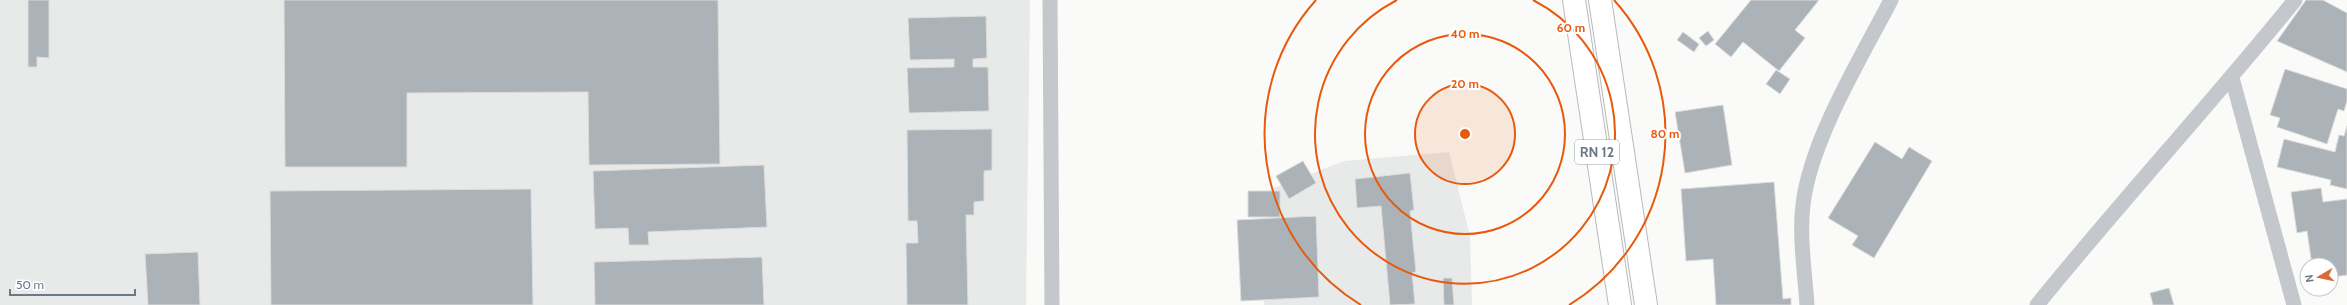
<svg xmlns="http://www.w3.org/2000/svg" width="2347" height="305" font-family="Cabin,sans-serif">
  <rect width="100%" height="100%" fill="#fafaf8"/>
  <path fill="#e8e9e9" d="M0,0h1030l-4,305h-1026z
    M1449,152l21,84 2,69h-208l5,-115 75,-29z"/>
  <path fill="#abb2b8" stroke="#dcdcda" d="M28,0h21v58l-12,-1v10h-9z
    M284,0h434l2,164 -131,1 -1,-73 -181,1v74h-122z
    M1751,0h68l-24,30 10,8 -26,33 -36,-29 -12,15 -16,-13z
    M2306,0h17l24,13v59l-70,-31z
    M986,16l1,42 -14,1v8h15l1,44 -80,2 -2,-45 47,-1v-8l-44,1 -2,-42z
    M1708,31l6,9 -8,6 -7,-8z
    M1683,32l16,12 -5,8 -17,-12z
    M2285,69l62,20v12l-3,10 -6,-2 -11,35 -50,-17 3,-9 -10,-3z
    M1776,70l14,9 -10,15 -14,-10z
    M1723,105l9,60 -47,8 -10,-61z
    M2347,126v63l-17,-4 1,-5 -54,-13 7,-28 51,13 4,-17 5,1z
    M992,129v41l-8,1v30l-10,1v13h-8l2,90h-61l-1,-62h12l-1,-22h-9l-1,-91z
    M1875,142l27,17 7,-12 23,14 -58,97 -22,-13 6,-9 -30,-18z
    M1303,161l13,22 -27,16 -13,-23z
    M764,165l3,62 -119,5 1,13h-20l-1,-17 -33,1 -2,-58z
    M1410,173l4,37 -4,1 6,61 -4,1 3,31 -25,1 -9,-99 -24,2 -2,-29z
    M1774,182l9,117 8,-1v7h-75l-3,-46 -27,2 -5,-72z
    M2321,188l2,14 24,-3v76l-13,2 -1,-11 -2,-1h-19l-5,-34 -10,2 -6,-41z
    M531,189l2,116h-262l-1,-114z
    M1248,191h32v26h-32z
    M1316,216l3,81 -78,4 -4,-81z
    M198,252l2,53h-52l-3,-51z
    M762,257l2,48h-169l-1,-43z
    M1443,278h9l2,27h-10z
    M2169,288l5,17h-21l-3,-12z"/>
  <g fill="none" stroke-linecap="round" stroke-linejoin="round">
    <g stroke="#b7babe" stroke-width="24">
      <path id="highway" d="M1574,0l46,305
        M1600,0l46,305"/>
    </g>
    <path stroke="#c4c7cb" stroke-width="15" d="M1050,0l2,305
      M2232,78l62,227
      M1807,305c-2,-31 -8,-69 -4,-100 7,-64 58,-147 88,-205
      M2037,305c84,-104 174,-201 258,-305"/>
    <use href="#highway" stroke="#fff" stroke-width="22"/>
  </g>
  <circle cx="1465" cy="134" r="50" fill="#e8590c" fill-opacity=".12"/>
  <g fill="none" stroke="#e8590c" stroke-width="2">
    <circle cx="1465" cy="134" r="50"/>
    <circle cx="1465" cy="134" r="100"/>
    <path d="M1533 0A150 150 0 1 1 1397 0"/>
    <path d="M1361 305A200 200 0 0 1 1316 0M1614 0A200 200 0 0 1 1569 305"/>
  </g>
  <g text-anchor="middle" stroke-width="4" stroke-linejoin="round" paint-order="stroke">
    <rect fill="#fff" stroke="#97a0ab" stroke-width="1" x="1575" y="140" width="44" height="24" rx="3"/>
    <g font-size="14" font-weight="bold" fill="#6b7887">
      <text x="1597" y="157">RN 12</text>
    </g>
  </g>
  <circle cx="1465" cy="134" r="6" fill="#e8590c" stroke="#fff" stroke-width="2"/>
  <g font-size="12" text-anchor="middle" font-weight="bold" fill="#e8590c" stroke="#fff" stroke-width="4" stroke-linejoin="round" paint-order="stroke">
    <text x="1571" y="32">60 m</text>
    <text x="1465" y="38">40 m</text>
    <text x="1465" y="88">20 m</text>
    <text x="1665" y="138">80 m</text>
  </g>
  <g transform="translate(2319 277) rotate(261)"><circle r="19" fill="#ffffff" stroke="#c4c9cf"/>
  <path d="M0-3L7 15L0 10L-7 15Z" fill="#d96b39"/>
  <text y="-6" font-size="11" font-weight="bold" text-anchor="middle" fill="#6b7887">N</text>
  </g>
  <path d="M10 289v6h125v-6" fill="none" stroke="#6b7887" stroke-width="2"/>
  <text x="16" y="289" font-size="12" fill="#6b7887" stroke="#ffffff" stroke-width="3" paint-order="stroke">50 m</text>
</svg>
